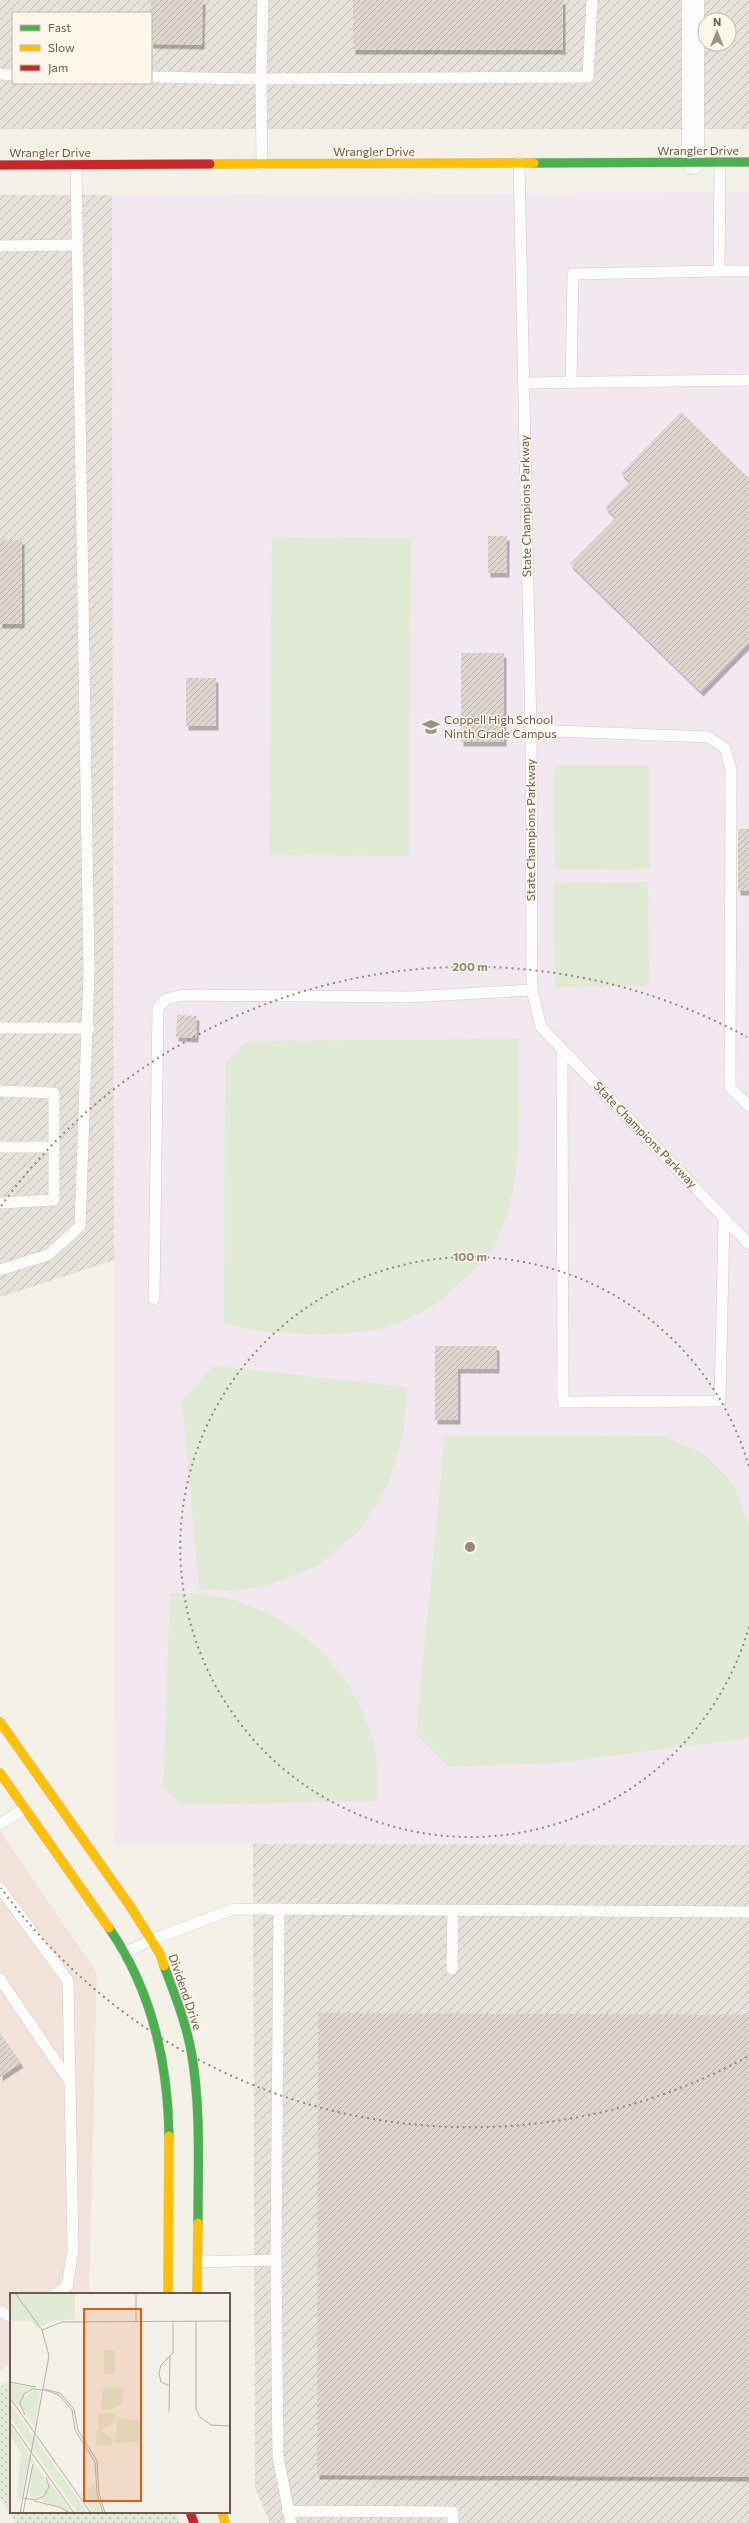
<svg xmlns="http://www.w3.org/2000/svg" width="749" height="2523" font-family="Commissioner,sans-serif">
  <defs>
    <pattern id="industrial-furrows" width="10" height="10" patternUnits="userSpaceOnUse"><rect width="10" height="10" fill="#e6e1da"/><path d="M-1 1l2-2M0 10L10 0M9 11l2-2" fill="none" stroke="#bfb9b3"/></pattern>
    <pattern id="grass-dots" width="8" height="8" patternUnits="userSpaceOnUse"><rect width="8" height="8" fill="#e0ead5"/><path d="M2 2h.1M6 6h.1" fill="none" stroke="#bac1af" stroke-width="1.8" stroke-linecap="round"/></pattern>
    <pattern id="building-hatch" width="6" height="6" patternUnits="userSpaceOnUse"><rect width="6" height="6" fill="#ddd7cf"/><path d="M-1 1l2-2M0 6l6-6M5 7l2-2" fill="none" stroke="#b7b1aa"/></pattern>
    <filter id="shadow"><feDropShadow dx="2.5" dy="4.5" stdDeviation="0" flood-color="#0004"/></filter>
  </defs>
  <rect width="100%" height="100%" fill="#f4f1e9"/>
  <path fill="#f2e4da" d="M0,1831l97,142 -8,321h-78v69l-11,8z"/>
  <path fill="url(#industrial-furrows)" fill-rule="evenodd" d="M0,0h749v129h-749zM13,13h138v70h-138zM705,20h24v24h-24z
    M0,195h112l2,1065 -114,37z
    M253,1843l496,2v678h-479l-15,-35z"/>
  <path fill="#f1e8f0" d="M749,192v1653l-634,-1 -3,-1649z"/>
  <path fill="url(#grass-dots)" d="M11,2380v132h165l3,11h-162l-17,-24v-112z"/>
  <path fill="#e0ead5" d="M272,537l139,1 -2,318 -140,-1z
    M554,765h95l1,104 -95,1z
    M648,882l1,104 -94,1 -1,-104z
    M518,1039c0,64 7,133 -18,194 -7,19 -25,36 -40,49 -10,9 -21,21 -32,27 -13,7 -29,14 -42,18 -43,11 -121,9 -162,-4l1,-260 21,-22z
    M214,1366l193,21 -4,46 -15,52 -27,44 -44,37 -49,19 -37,6 -32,-2 -17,-189z
    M445,1435l217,1 42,18 29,29 16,44v211l-194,25 -106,4 -33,-33z
    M170,1593c15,1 32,0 46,3 77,16 137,71 158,147 4,18 3,40 4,58l-197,4 -18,-17z"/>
  <path fill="url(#building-hatch)" filter="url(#shadow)" d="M151,0h52l-1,45 -51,-1z
    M353,0h210v50h-210z
    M681,412l68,66v165l-48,49 -131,-128 46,-46 -11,-11 25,-25 -9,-9z
    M488,536h19v37h-19z
    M0,540h22v84h-22z
    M461,653h43v89h-43z
    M186,678h30v48h-30z
    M738,829h11v62h-11z
    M177,1015l20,1 -1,22 -20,-1z
    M435,1346h62v23h-39v51h-23z
    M318,2013l431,2v462l-432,-2z
    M0,2033l21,30 -21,14z"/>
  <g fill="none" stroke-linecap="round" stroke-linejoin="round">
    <g stroke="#d2cdc6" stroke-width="12">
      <path id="lane" d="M0,74l13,1
        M151,77l110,2 2,-79
        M519,163l12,567 1,260 9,37 208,217
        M262,164l-1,-85 327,-2 4,-77
        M0,246l77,-1
        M719,271h30
        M524,383l225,-3
        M571,383l2,-109 146,-3 1,-108
        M531,730l177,7 17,11 6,21 -1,318 19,19
        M0,1028h89
        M562,1050l1,352 157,-1 4,-183
        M0,1091l54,2v107l-54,3
        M0,1147h54
        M0,1270l48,-15 32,-29 9,-254 -13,-807
        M154,1299l4,-291 8,-9 18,-4 225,2 123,-7
        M0,1824l25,-16
        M0,1888l68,93 2,100
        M279,1909l-3,351 2,197 13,66
        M124,1953l27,-13 83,-31 515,3
        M452,1969l1,-59
        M0,1979l70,103 3,169 -6,35 -11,8
        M198,2262l78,-2
        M0,2311l11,6
        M287,2511l166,1v11"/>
    </g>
    <g stroke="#d2cdc6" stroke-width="23">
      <path id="street" d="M693,0v163"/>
    </g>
    <g stroke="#d2cdc6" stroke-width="10">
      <path id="fast" d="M534,163l215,-1
        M109,1928c42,61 59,135 60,208
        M164,1966c11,29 23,59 28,90 9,55 6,111 6,167"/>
    </g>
    <g stroke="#d2cdc6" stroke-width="10">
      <path id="slow" d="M210,164l324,-1
        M0,1722l130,184 30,48 4,12
        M0,1773l109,155
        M168,2294l1,-158
        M197,2294l1,-71
        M222,2512l3,11"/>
    </g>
    <g stroke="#d2cdc6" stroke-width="10">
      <path id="jam" d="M0,165l210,-1
        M190,2512l4,11"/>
    </g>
    <use href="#lane" stroke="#fdfdfc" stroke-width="11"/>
    <use href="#street" stroke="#fdfdfc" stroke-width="22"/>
    <use href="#fast" stroke="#4caf50" stroke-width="9"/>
    <use href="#slow" stroke="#ffc107" stroke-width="9"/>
    <use href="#jam" stroke="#c62828" stroke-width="9"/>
  </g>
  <g fill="none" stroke="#97887c" stroke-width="2" stroke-dasharray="2 4">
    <path d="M749 1627A290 290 0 1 1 749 1467"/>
    <path d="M747 2057A580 580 0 0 1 1 1888M1 1206A580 580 0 0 1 747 1037"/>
  </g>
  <defs>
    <g id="school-bare" transform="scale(1.38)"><path d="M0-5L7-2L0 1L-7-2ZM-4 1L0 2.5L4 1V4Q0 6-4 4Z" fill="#9e9084" stroke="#fdf6ea" stroke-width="2.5" paint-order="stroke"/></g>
  </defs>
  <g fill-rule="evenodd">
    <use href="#school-bare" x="431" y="727"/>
  </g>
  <g text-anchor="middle" stroke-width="3" stroke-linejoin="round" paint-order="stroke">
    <g font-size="12" fill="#6f5b4d" stroke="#fdf6ea">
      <text x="698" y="155">Wrangler Drive</text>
      <text x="374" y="156">Wrangler Drive</text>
      <text x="50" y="157">Wrangler Drive</text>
      <text transform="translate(526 506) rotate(-91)" y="4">State Champions Parkway</text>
      <text transform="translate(531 830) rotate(-90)" y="4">State Champions Parkway</text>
      <text transform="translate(645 1135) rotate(46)" y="4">State Champions Parkway</text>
      <text transform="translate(185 1992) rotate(71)" y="4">Dividend Drive</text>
    </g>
    <g font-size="12" fill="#6f5b4d" stroke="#fdf6ea" text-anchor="start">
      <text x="444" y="724">Coppell High School<tspan x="444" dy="14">Ninth Grade Campus</tspan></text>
    </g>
  </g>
  <g transform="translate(10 2293)">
    <rect width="220" height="220" fill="#f4f1e9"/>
    <path d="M0,0h65v26l-25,3 -13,7 -6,-8h-21zM0,90l26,5 -8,2 -8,18 -10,-12zM20,98h8l2,4 -5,33 -12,-19 -2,-7zM0,110l78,110h-10l-68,-96zM0,131l37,58v8l-12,9 -6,-4 4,-32h-4l-8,37 -4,-4 4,-44 -11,-16zM39,189l24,31 -33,-13zM85,190l1,10 6,20h-9l-13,-20z" fill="#e0ead5"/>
    <path d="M94,57h11v24h-11zM93,95h20l-1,15 -6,5 -15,2zM90,120l15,1 -4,11 -10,5 10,7 2,9 -17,-1 1,-15h2l-1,-15zM108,125l19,2 4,5v16l-23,2 -3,-2z" fill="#e0ead5"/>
    <path fill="none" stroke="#bbb0a6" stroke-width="1" d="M5,0l27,37 7,26 -29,157M126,0v29M186,28v88l4,8 11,8 19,1M32,37l20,-8 168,-1M0,89l26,5M160,93l-9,-4 -2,-9 2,-8 12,-12v-32M34,96l16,4 14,16 4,21 19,31 2,32 6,20M35,97l14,5 13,15 3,20 20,32 2,31 6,20M0,105l81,115M159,119l1,-56M15,122l-5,-12 4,-9 8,-5 12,1M0,129l64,91M13,205l12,2 9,-4 5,-9 -3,-10M24,208l25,6 11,6M13,220l10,-49"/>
    <path fill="#e8590c" fill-opacity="0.15" stroke="#e8590c" stroke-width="2" d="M74,16h57v192h-57z"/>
    <rect width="220" height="220" fill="none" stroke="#6f5b4d" stroke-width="2"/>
  </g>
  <circle cx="470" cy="1547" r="6" fill="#97887c" stroke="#fdf6ea" stroke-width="2"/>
  <g font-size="12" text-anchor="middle" font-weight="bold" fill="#97887c" stroke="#fdf6ea" stroke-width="3" stroke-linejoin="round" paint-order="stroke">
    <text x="470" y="971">200 m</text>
    <text x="470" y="1261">100 m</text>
  </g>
  <rect x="12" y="12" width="140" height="72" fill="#fdf6ea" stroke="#c4b8ab"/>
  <rect x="20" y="25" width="20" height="6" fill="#4caf50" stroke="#c4b8ab"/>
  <text x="48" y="32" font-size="12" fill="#6f5b4d">Fast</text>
  <rect x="20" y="45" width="20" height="6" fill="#ffc107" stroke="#c4b8ab"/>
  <text x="48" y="52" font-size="12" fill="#6f5b4d">Slow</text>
  <rect x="20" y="65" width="20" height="6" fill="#c62828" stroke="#c4b8ab"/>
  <text x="48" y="72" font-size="12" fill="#6f5b4d">Jam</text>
  <g transform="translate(717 32)"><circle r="19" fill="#fdf6ea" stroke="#c4b8ab"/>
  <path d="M0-3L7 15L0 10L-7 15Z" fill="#9e9084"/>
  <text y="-6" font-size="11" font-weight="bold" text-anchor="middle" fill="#6f5b4d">N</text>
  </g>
</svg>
